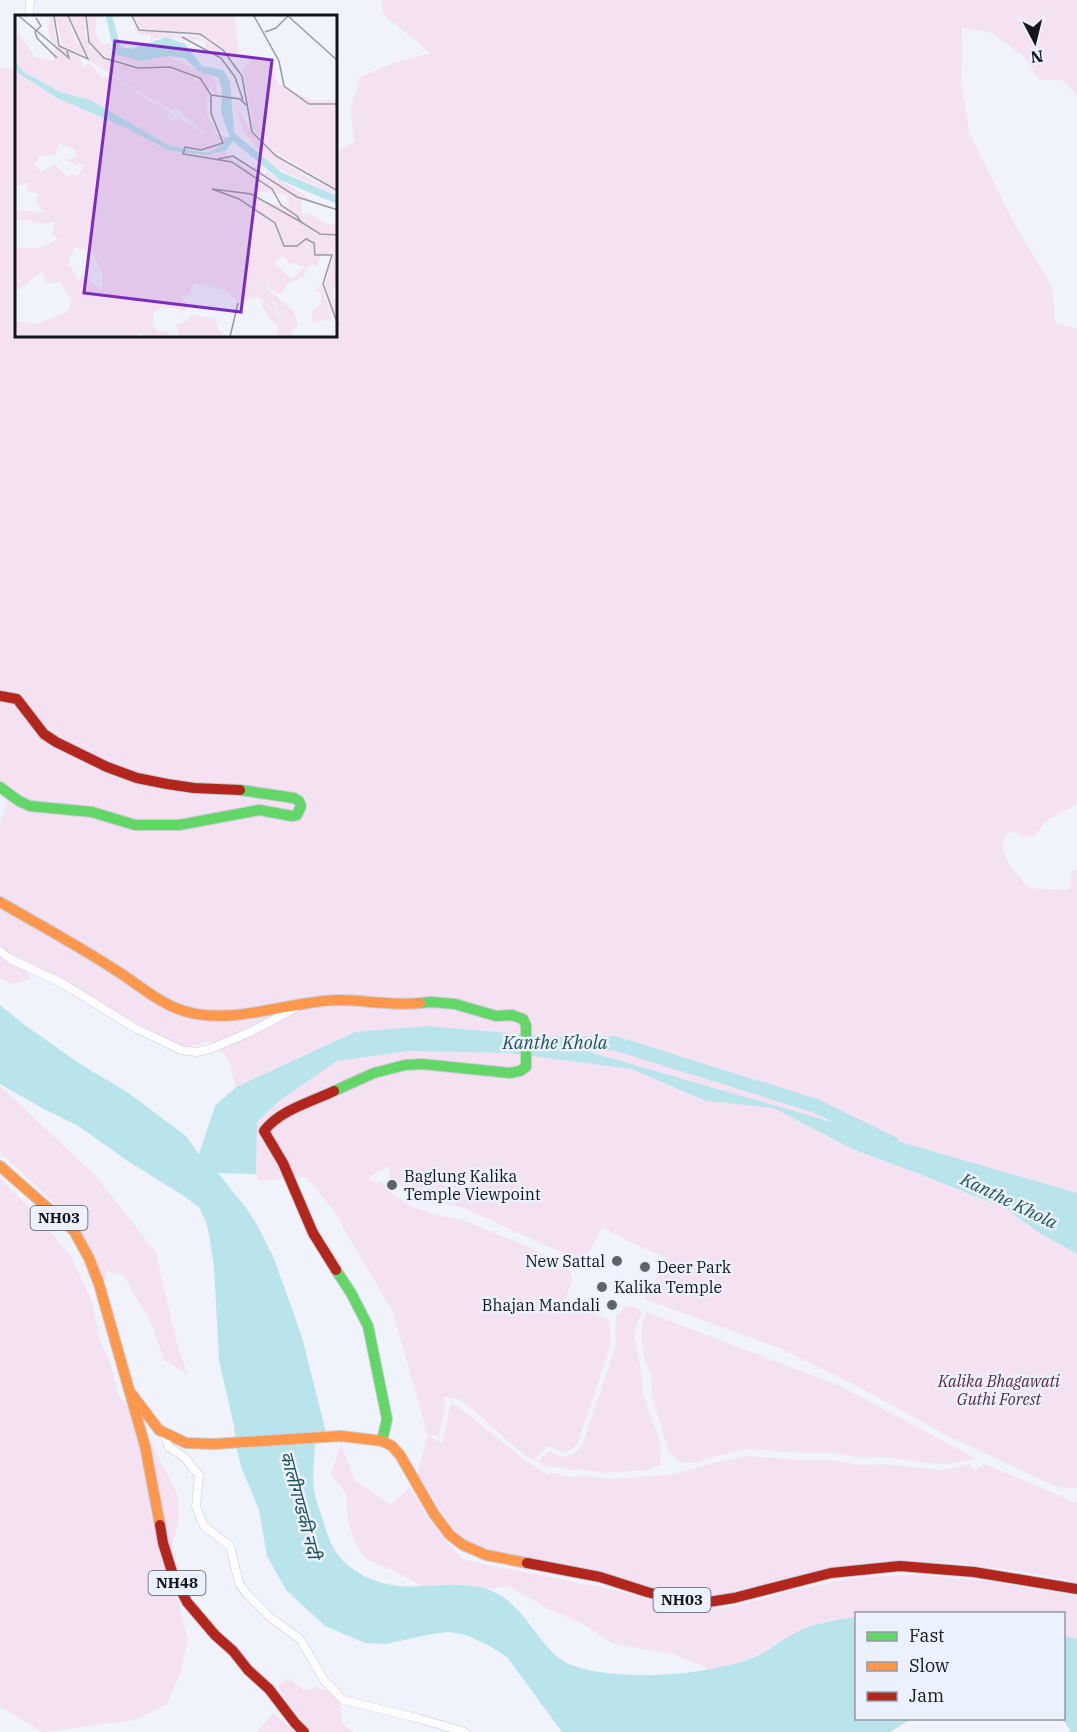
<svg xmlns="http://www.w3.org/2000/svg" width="1077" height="1732" font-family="'IBM Plex Serif','Noto Sans Devanagari',serif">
  <rect width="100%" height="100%" fill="#f0f3fb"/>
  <path fill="#f4e2f3" d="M382,0h695v95l-15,-15h-22l-17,-24 -33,-24 -28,-4 -1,54 8,50 47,95 36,60 3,36 22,6v475l-30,16 -12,15 -11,2 -10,-5 -7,1c-13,21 9,40 22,55l37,2 5,-3 1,-16 5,-2v324l-546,-158 -176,-3 -119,55c-5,-19 -7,-34 -24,-45l-30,5 -75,-40 -57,-34 -50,-25v-124l8,-27 -8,-4v-725h16v268h320v-184l18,-10 -3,-34 9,-31 34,-14 36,-10 -47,-39z
    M0,957l24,12 7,9 -17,6 -14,-6z
    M409,1051l101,2 121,16 75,32 68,7 78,41 70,26 83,33 36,26 36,20v234h-11l-11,-2 -107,-50 -87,-48 -79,-39 -137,-50 22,-41 -37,-16 -28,-15 -16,32h-4l-33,-12 -85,-39 -47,-10 -27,-21 -2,-11 -20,12 10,5 3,-1 14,14 15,10 28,9 28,6 67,28 38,24 1,7 -7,21 44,19 2,22 -20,63 -15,41 -11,7 -16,-7 -10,8 -5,7 -16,-11 -41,-37 -17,-13 -14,-4 -2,2 1,13 -7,28 -2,-5 -7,2 13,7 9,-40 14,9 61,49 21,13 10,-1 13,4 11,-2 27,4 63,-4 38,-11 37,-8 54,4h33l27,5 23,-1 58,6 30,-6 -1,2 6,4 2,-3h2l5,-3 92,39v79l-56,-11 -66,-8 -60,-2 -114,18 -52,16 -30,3 -23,-4 -177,-40c-9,-3 -19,-6 -27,-10 -24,-12 -38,-50 -55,-70l11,-38 -35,-124 -60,-102 -27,-33 -48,4 -2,-7 1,-52 22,-21 58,-40z
    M0,1086l96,90 60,77 21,91 11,31 -24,-15 -12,-35 -28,-49 -17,-5 -4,14 -8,-29 -19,-32 -63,-60 -13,-10z
    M0,1179l40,39 32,40 20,44 8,39 11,24 7,30 24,30 35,68 2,27 -7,24 9,71 7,24 -7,32 -14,33 -32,16 -92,12 -43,-25z
    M626,1306h5l11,5 -8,22 7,39 2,23 17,47 1,23 -15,5 -40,3 -27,-4 -9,1 -12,-3h-12l-8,-5 4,-5 9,-6c3,1 5,4 9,5 8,3 17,-5 22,-10l33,-97 1,-32z
    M646,1312l194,74 135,72 -28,6h-9l-54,-7 -22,1 -27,-5h-33l-55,-4 -39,9 -12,5 -16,-1 -11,-10 -18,-59 1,-18 -7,-13 -3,-24v-13z
    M341,1444l14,37 36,24 19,-18 19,32 32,39 28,8 27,4 98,20 80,21 41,-5 56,-15 60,-13 67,-4 77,8 82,14v43l-13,-4v-21h-208v3l-27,3 -45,18 -22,15 -22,10 -29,7 -38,-16 -60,-10 -31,-21 -31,-13 -43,-24 -22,3 -18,-4 -47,1 -26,-15 -27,-11 -8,-8 -6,-12 -7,-23v-22l-16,-21z
    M288,1678l17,13 11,-4 14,5 10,9 2,23 12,8h-43l-23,-29 -10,-16z
    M273,1713l23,19h-39z"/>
  <path fill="#bae4eb" d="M0,1005l26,21 56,39 48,29 56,42 13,18 16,-48 21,-19 119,-55 72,-6 104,9 546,158v61l-36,-20 -36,-26 -83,-33 -70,-26 -78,-41 -68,-7 -75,-32 -121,-16 -101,-2 -72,10 -58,40 -22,21 -1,52 -38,-1 29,36 10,16 16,31 29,81 24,95h-10c-1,20 -4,40 -2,59 2,9 5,18 8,26 4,13 8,27 16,38 12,16 35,27 54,30 30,5 62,-5 91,3 45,12 54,65 91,78 47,16 142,10 187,-12 8,-4 15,-10 23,-15 23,-14 46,-19 72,-22v101l55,1 -21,13h-328l-55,-75 -17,-11 -24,-11 -18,-3 -16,2 -46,10 -21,-1 -40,-17 -39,-36 -19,-34 -8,-46 -17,-41 -5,-18 -3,-25 -15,-66 -5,-93 -4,-27 -4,-18 -7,-15 -15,-11 -58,-36 -46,-33 -36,-18 -44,-25z
    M1064,1635l13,4v93h-6l-8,-13z"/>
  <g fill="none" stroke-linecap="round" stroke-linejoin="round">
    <path stroke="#bae4eb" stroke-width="14" d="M542,1044l72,-1 202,63 76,37"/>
    <g stroke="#caccd4" stroke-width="9">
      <path id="street" d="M29,16l1,-16
        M0,951l10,8 52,24 71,44 48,23 15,2 14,-3 40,-17 44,-23
        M163,1432l6,15 15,10 15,18 -3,32 8,19 26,20 9,37 8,11 24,24 29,21 24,41 19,20 74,18 48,14"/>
    </g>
    <g stroke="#caccd4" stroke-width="12">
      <path id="fast" d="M0,787l19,14 11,5 62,6 43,13h44l80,-15 33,6 5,-1 4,-9 -2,-5 -5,-3 -54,-8
        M334,1091l40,-18 31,-8 17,-1 88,9 10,-2 6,-4v-42l-3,-6 -11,-4 -16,1 -41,-12 -24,-2 -11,1
        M336,1270l15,23 17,33 19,93 -5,22"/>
    </g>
    <g stroke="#caccd4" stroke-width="12">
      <path id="slow" d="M0,902c38,22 77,43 114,67 23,14 44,34 70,42 49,15 105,-10 154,-11 27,0 55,6 82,3
        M0,1166l74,65 15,27 10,26 46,162 15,79
        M131,1393l28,37 27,13 28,1 127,-8 41,5 10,5 8,9 34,59 16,21 13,10 23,10 41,8"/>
    </g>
    <g stroke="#caccd4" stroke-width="12">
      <path id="jam" d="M0,696l17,3 27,35 12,8 51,25 30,11 30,6 27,4 46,2
        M334,1091c-23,11 -54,19 -70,40l19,32 30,70 23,37
        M160,1525l3,18 10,32 14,27 28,33 18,16 15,19 21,19 26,34 9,9
        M527,1563l73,14 47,15 39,10 16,1 32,-5 97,-25 69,-7 74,6 103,17"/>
    </g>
    <use href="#street" stroke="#fdfdfe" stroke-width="8"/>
    <use href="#fast" stroke="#63d668" stroke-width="10"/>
    <use href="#slow" stroke="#ff974d" stroke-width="10"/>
    <use href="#jam" stroke="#b3261e" stroke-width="10"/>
  </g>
  <g fill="#61636b" stroke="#ecf1ff" stroke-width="2">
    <circle cx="392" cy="1185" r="6"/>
    <circle cx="617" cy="1261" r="6"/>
    <circle cx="645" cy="1267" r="6"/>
    <circle cx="602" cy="1287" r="6"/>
    <circle cx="612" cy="1305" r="6"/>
  </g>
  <g text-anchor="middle" stroke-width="5" stroke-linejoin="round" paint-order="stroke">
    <g fill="#ecf1ff" stroke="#555862" stroke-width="1.5">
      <rect x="30.5" y="1206" width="57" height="24" rx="4.5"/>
      <rect x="148.5" y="1571" width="57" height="24" rx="4.5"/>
      <rect x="653.5" y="1588" width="57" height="24" rx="4.5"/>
    </g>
    <g font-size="15" font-weight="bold" fill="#14161e">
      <text x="59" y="1223">NH03</text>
      <text x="177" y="1588">NH48</text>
      <text x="682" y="1605">NH03</text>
    </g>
    <g font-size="16" fill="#14161e" stroke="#ecf1ff" text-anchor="start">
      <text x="404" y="1182">Baglung Kalika<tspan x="404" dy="18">Temple Viewpoint</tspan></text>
      <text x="605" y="1267" text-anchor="end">New Sattal</text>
      <text x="657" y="1273">Deer Park</text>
      <text x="614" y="1293">Kalika Temple</text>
      <text x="600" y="1311" text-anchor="end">Bhajan Mandali</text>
    </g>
    <g font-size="16" font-style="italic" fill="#58264c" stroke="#ecf1ff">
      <text x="999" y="1387">Kalika Bhagawati<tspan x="999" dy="18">Guthi Forest</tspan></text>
    </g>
    <g font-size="18" font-style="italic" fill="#1e5257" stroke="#ecf1ff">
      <text x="555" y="1049">Kanthe Khola</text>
      <text transform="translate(1009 1201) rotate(26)" y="6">Kanthe Khola</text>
      <text transform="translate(300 1505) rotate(75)" y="6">कालीगण्डकी नदी</text>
    </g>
  </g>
  <g transform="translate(15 15)">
    <rect width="322" height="322" fill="#f0f3fb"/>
    <path d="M35,1h3l3,24 24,18 4,10 6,-5 12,15 12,-1 37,25 19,9 -3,6 8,5 4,-4 27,17 -30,-27 -3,3 -29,-16 -56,-35 2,-3 -11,-12 -10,-29h16v16l6,15 30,18 42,2 33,10 11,13v24l10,21 8,1 -1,8 -13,8 -42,-6 39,9 18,-5 1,5 36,23 6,2 -15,-11 12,5 -1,-4 50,32 -14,-3 1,14h6l20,12 9,-2v12l-17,-2 -19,-10 14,10 22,3v50l-4,2v12l4,-1v16l-7,-5 -5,-24 8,-29 -12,-2 -4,11 -8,-1 -6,12 -16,7 -6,10 -9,-3 -7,-13 12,36 -19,-17 -19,5 -15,-12 -27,-7 -5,2 -2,9 -10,3 6,6 -1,8 -21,-5 -11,7v12l5,6 11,1 -2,5h-21l-4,-4 -10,4h-117v-16l21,3 24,-9 7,-2 5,-12 -12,-19 -14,2 -4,-12 -27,20v-44h24l20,-9 -7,-4 3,-14 -13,3 -27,-6v-8l29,2 -7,-8v-11l-10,-1 1,-10 -13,5v-116l42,27 89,38 -56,-36 -30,-8 -36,-20 -9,-11v-34l20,30 19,4 1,-16 -7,-13zM44,128l17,7 -1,7 -9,3 11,6 8,-2 -7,11 -12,1 -11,-12 -14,8 -6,-6 5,-11 15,1zM241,176l30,4 3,12 -23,-5 -12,-6zM75,230l12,30v15l-19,-15 -5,5 -7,-14 -4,1 7,-19 14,1zM267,240l7,8 16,4 -14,12 -16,-15zM40,1h12l9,26 12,15 -25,-11zM72,1h10l-2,16 6,12h9l4,10 32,7 21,-5 48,22 2,18 -6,-10 -3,2 -28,-18 -35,-3 -39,-9 -16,-16zM118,1h101l5,35 -7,7 -23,-20 -69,-8zM119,12l61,8 23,12 9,13 -8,-7 -15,-5 2,-7 -40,-4 -16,2v-4h-11zM237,44h14l6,5 6,19 16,9 19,8h24v90l-69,-43 -15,-19 -10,-58zM223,94l14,24 51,42 34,17v4l-68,-32 -28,-37zM306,269l11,35 -19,3 -1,-12 9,-5v-11l-5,-4zM253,274l25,22 5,14 -7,7v5h-13l-1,-12 -8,-6 -9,-18 21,17zM176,300l25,3 1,9 10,10h-49l-1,-13 7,-1z" fill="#f4e2f3" fill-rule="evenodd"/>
    <path d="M91,1h6l9,31 10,2 35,-12 19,7 17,22 21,4 7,11 4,52 47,39 56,24v8l-57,-24 -47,-39 -7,9 -18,5 -26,-3 -125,-54 -42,-27v-10l9,11 36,20 30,8 78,45 32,7h11l13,-8 1,-7h5l-9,-25 1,-23 -4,-12 -19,-5 -14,-14 -18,-2 -26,5 -27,-7z" fill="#bae4eb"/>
    <path fill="none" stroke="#bae4eb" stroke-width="3" d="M116,114l39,20 11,1"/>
    <path fill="none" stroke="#989ba3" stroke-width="1.5" d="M4,1l50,42 -2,-7M39,1l5,30 29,13 -20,-43M71,1l3,26 15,16 34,10 32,-1 30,11 11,17 29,4 6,6M117,1l7,14 61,4 23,16 19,26 10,56 24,24 62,35M239,1l25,45 5,25 25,18h29M273,1l50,45M21,3l5,8 -6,6 2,6 20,20M250,17l11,-4 12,-12M167,22l39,21 14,19 8,23M196,80v18l12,30 -22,7 -16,-3 -2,7 49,8 40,27 9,16 16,11 4,6 -50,-28 -39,-5 27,10 36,24 9,23h13l9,-7 8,4 1,12h17l-9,29 15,41M203,144l15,-3 64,41 41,13M286,207l19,12 18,1M215,322l8,-34"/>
    <path fill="#7b2cbf" fill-opacity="0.15" stroke="#7b2cbf" stroke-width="3" d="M100,26l157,19 -31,252 -157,-19z"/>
    <rect width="322" height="322" fill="none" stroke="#14161e" stroke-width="3"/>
  </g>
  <rect x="855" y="1612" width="210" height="108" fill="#ecf1ff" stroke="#9699a5" stroke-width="1.5"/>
  <rect x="867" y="1632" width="30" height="9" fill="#63d668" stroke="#9699a5" stroke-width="1.5"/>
  <text x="909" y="1642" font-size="18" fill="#14161e">Fast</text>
  <rect x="867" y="1662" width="30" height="9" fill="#ff974d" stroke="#9699a5" stroke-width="1.5"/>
  <text x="909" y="1672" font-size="18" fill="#14161e">Slow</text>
  <rect x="867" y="1692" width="30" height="9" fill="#b3261e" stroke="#9699a5" stroke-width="1.5"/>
  <text x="909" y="1702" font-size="18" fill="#14161e">Jam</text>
  <g transform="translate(1035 42) rotate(173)" stroke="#ecf1ff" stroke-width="4.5" paint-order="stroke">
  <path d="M0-4.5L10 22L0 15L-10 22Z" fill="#14161e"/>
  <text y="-9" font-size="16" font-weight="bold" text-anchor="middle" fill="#14161e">N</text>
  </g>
</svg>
